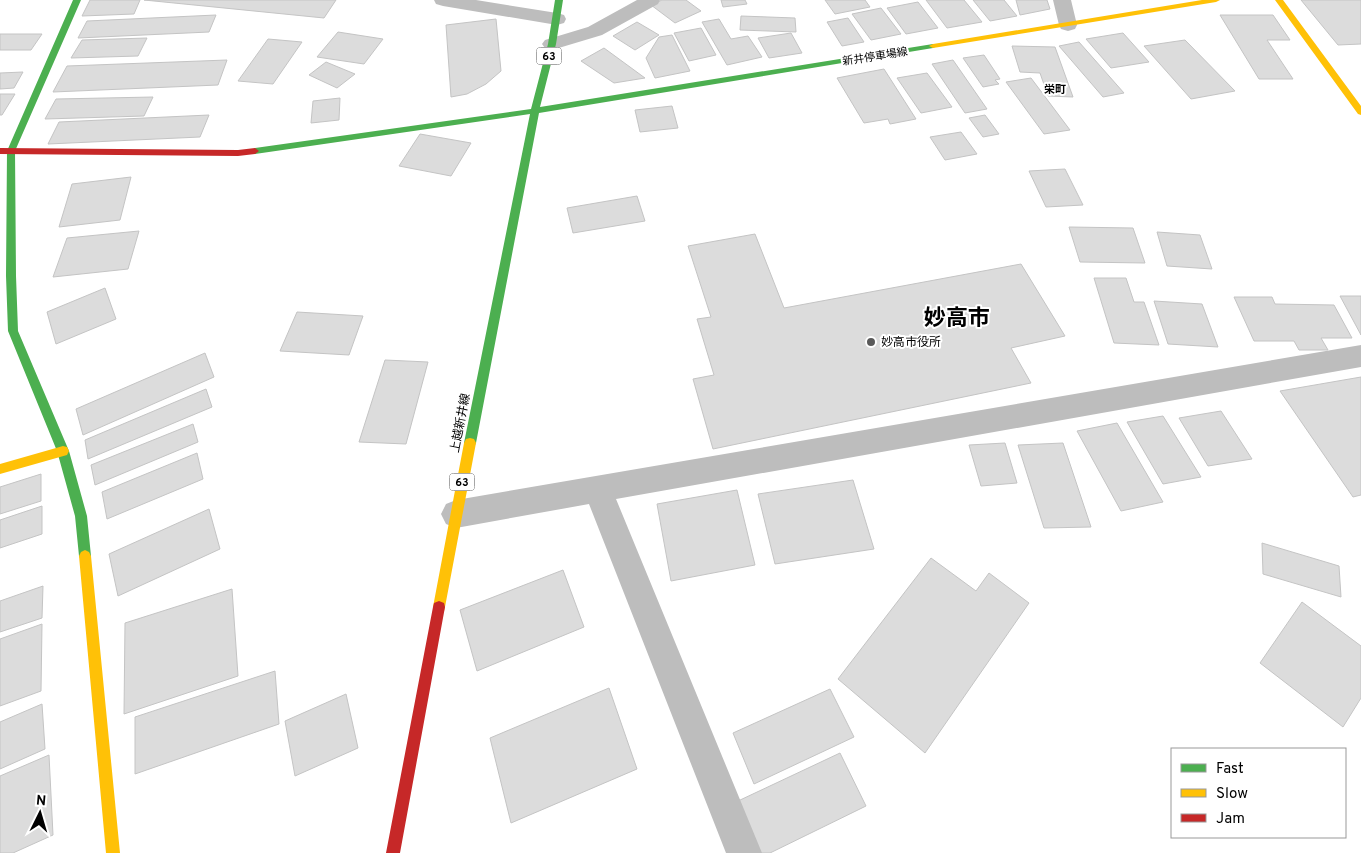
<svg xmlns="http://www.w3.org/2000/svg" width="1361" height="853" font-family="Overpass,'Noto Sans JP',sans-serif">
  <rect width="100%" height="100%" fill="#fff"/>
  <path fill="#dcdcdc" stroke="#c4c4c4" d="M90,0h50l-6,14 -52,2z
    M144,0h192l-12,18z
    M662,0h24l15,11 -26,12 -24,-18z
    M721,0h24l2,4 -24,3z
    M825,0h40l5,7 -35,7z
    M926,0h38l18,22 -35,6z
    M973,0h31l13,16 -27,5z
    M1016,0h31l3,9 -30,6z
    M1301,0h60v44l-23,1z
    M918,2l20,26 -32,6 -19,-26z
    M881,8l20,26 -30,6 -19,-26z
    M216,15l-7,17 -131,6 9,-17z
    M1220,15h53l17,25h-23l26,39h-34z
    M741,16l54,2 1,14 -56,-2z
    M848,18l16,24 -22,4 -15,-24z
    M496,19l5,52 -15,13 -19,10 -16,3 -5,-72z
    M719,19l12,20 17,-3 14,21 -35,8 -25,-43z
    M637,22l22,13 -24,15 -22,-14z
    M701,28l15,27 -27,6 -15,-28z
    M338,32l45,7 -19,25 -47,-7z
    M791,33l11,20 -33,5 -11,-20z
    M1123,33l26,29 -38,6 -25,-29z
    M0,34h42l-11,16h-31z
    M672,35l18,36 -35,7 -9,-20 13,-21z
    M147,38l-9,18 -67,2 11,-18z
    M268,39l34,3 -29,42 -35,-3z
    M1185,40l50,51 -44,8 -47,-53z
    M1079,42l45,51 -21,4 -44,-51z
    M1012,46l43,1 18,50 -25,-1 -8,-23 -20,-1z
    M604,48l41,30 -31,5 -33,-22z
    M984,55l16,24 -5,1 4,4 -16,3 -20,-29z
    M227,60l-9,25 -165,7 14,-26z
    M953,60l34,49 -22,4 -33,-49z
    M326,62l29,12 -18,14 -28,-13z
    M884,69l32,50 -26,5 -2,-5 -24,4 -27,-45z
    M23,72l-9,16 -14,1v-16z
    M927,73l25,34 -31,6 -24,-35z
    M1031,78l39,52 -26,4 -38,-52z
    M0,94h15l-13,21h-2z
    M153,97l-9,19 -99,3 11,-20z
    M340,98l-1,22 -28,3 2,-22z
    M672,106l6,22 -38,4 -5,-22z
    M209,115l-9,22 -152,7 11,-22z
    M985,115l14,19 -16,3 -14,-19z
    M961,132l16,22 -32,6 -15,-23z
    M420,134l51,9 -20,33 -52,-10z
    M1065,169l18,36 -37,2 -17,-36z
    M131,177l-11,43 -61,7 13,-43z
    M637,196l8,25 -72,12 -6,-25z
    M1069,227l64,1 12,35 -65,-1z
    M139,231l-11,38 -75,8 14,-39z
    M1157,232l43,3 12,34 -45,-3z
    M755,234l29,74 237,-44 44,72 -54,12 20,35 -318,66 -20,-70 21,-4 -17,-56 14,-2 -23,-71z
    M1094,278h32l8,24h10l15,43 -45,-2z
    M105,288l11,31 -60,25 -9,-32z
    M1340,296h21v39z
    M1234,297h38l3,7 59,1 18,33h-31l7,12h-29l-5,-9h-40z
    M1154,301l48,3 16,43 -50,-3z
    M297,312l66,4 -14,39 -69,-4z
    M205,353l9,24 -131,58 -7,-26z
    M385,360l43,2 -22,82 -47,-2z
    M1361,377v118l-8,2 -73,-106z
    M206,389l6,18 -124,52 -3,-19z
    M1221,411l31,48 -44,7 -29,-48z
    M1163,416l38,61 -38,7 -36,-62z
    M1117,423l46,79 -42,9 -44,-80z
    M193,424l5,18 -103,43 -4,-20z
    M1005,443l12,40 -36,3 -12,-41z
    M1063,443l28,84 -47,1 -26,-83z
    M197,453l6,26 -96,40 -5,-27z
    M41,474v27l-41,13v-27z
    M853,480l21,69 -99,15 -17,-70z
    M737,490l18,75 -84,16 -14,-77z
    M42,506v28l-42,14v-28z
    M209,509l11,40 -102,47 -9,-42z
    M1262,543l77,23 2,31 -78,-23z
    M931,558l45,33 13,-18 40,30 -104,150 -87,-74z
    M563,570l21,57 -107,44 -17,-61z
    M43,586l-1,32 -42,14v-31z
    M232,589l6,87 -114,38 1,-91z
    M1302,602l59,44v52l-18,29 -83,-64z
    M42,624l-1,67 -41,15v-67z
    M275,671l4,53 -144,50v-57z
    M609,688l28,81 -126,54 -21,-85z
    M830,689l24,48 -100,47 -21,-51z
    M346,694l12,54 -63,28 -10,-55z
    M42,704l3,45 -45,20v-47z
    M840,753l26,53 -96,47h-10l-22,-52z
    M49,755l4,80 -40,18h-13v-77z"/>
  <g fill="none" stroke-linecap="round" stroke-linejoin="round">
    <path fill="#bdbdbd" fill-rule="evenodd" d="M434,0h42l81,13 7,2 2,4 -2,4 -7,2 -114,-19 -7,-2z
      M637,0h23l-2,4 -56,31 -50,15 -7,-2 -3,-4 3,-4 43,-13z
      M1053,0h18l6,25 -2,4 -7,2 -7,-2 -2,-4z
      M1361,345v22l-745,132 146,354h-36l-137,-349 -133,24 -10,-4 -5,-10 5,-10 10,-4z"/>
    <path fill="#4caf50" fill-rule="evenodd" d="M73,0h8l-66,151 1,125 2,55 51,120 18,65 4,40 -2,4 -4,2 -4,-2 -2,-4 -4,-40 -18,-65 -49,-120 -2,-55 1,-125z
      M555,0h8l-7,44 -16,63 393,-63 4,2 -4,2 -394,65 -63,330 -2,4 -4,1 -4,-1 -2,-4 66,-329 -275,40 -4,-3 4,-3 276,-39 17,-65z"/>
    <path fill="#ffc107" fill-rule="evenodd" d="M1202,0h18l-4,2 -283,46 -4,-2 4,-2z
      M1275,0h8l78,106v9l-3,-1z
      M470,438l4,1 2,4 -31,164 -1,4 -5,2 -5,-2 -1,-4 31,-164 2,-4z
      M63,446l4,1 2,4 -2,4 -67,19v-10z
      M85,550l4,2 2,4 29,297h-14l-27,-297 2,-4z"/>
    <path fill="#c62828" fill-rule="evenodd" d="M0,148l238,2 17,-2 4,3 -4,3 -17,2 -238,-2z
      M439,601l5,2 1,4 -45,246h-14l47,-246 1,-4z"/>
  </g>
  <circle fill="#595959" stroke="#fff" stroke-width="2" cx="871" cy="342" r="5"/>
  <g text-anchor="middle" stroke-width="4" stroke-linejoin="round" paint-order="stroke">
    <g fill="#fff" stroke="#4c4c4c" stroke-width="1">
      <rect x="536.5" y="47.5" width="25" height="17" rx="4"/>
      <rect x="449.5" y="473.5" width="25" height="17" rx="4"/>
    </g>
    <g font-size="11" font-weight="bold" fill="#000">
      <text x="549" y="60">63</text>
      <text x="462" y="486">63</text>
    </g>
    <g font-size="11" fill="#000" stroke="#fff">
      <text transform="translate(875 56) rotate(-9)" y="4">新井停車場線</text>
    </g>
    <g font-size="11" font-weight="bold" fill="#000" stroke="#fff">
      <text x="1055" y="93">栄町</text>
    </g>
    <g font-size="12" fill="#000" stroke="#fff" text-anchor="start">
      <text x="881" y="346">妙高市役所</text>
    </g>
    <g font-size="12" fill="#000" stroke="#fff">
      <text transform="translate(460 423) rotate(-79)" y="4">上越新井線</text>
    </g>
    <g font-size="22" font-weight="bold" fill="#000" stroke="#fff">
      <text x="957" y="325">妙高市</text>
    </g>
  </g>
  <rect x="1171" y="748" width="175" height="90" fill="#ffffff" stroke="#999999"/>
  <rect x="1181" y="764" width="25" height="8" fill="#4caf50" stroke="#999999"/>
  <text x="1216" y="773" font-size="15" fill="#000000">Fast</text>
  <rect x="1181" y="789" width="25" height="8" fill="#ffc107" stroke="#999999"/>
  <text x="1216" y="798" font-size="15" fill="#000000">Slow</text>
  <rect x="1181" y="814" width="25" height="8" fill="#c62828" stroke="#999999"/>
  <text x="1216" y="823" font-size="15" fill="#000000">Jam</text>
  <g transform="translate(40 813) rotate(5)" stroke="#ffffff" stroke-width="4" paint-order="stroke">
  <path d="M0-4L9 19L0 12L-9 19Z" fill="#000000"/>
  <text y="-8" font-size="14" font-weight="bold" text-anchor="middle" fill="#000000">N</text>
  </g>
</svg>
